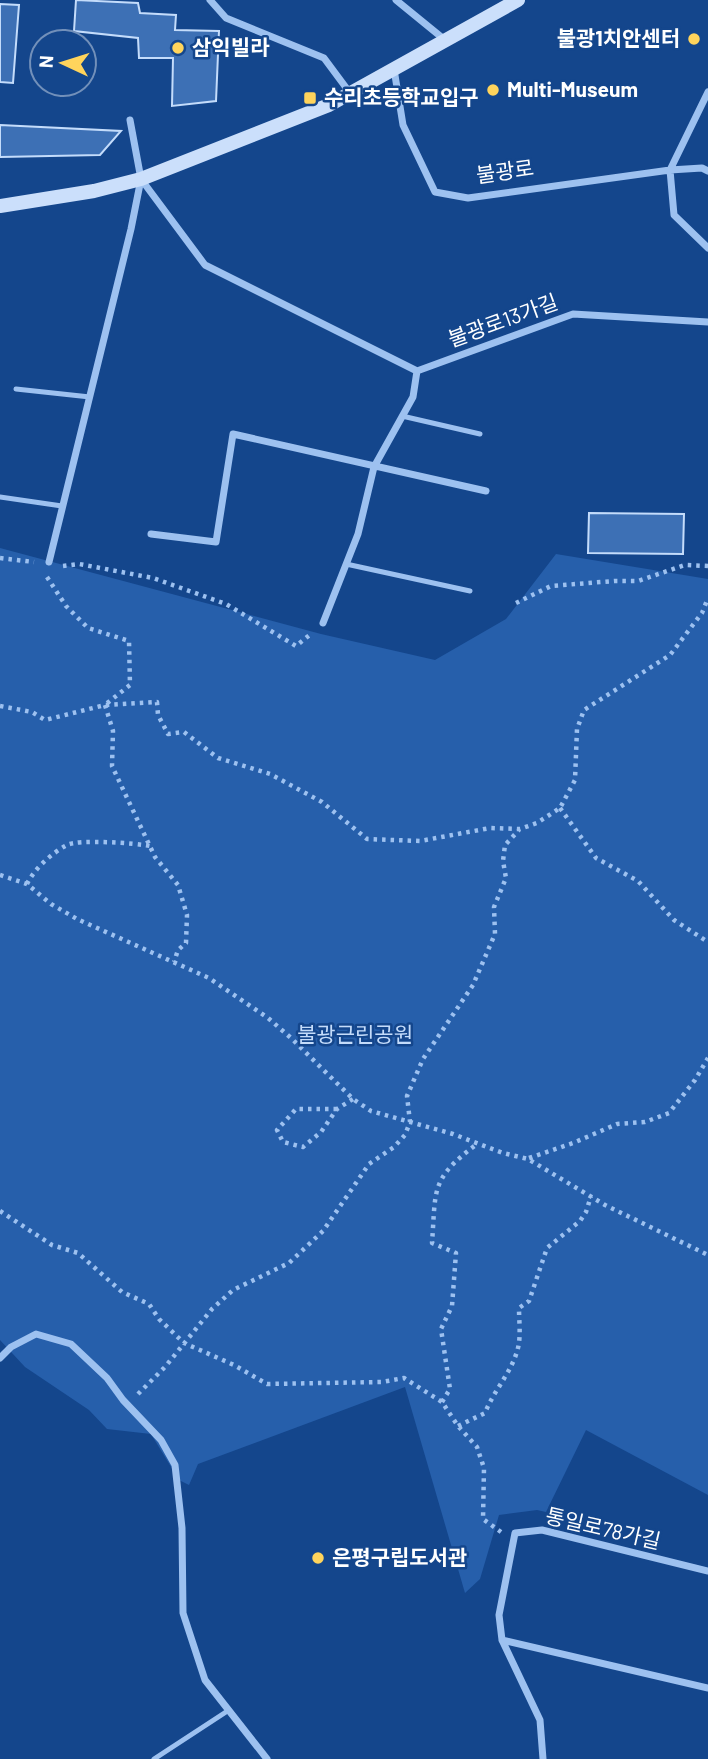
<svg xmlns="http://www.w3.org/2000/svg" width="708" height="1759" font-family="Barlow,'Noto Sans KR',sans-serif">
  <rect width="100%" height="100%" fill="#14468c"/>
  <path fill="#265fab" d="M0,548l321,86 114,26 71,-41 50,-65 152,25v916l-122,-65 -40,82 -9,-2 -38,5 -19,64 -15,14 -60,-206 -207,77 -9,21 -10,-5 -28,-46 -44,-5 -18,-19 -64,-43 -25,-27z"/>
  <path fill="#3d70b5" stroke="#c4dcfb" stroke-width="2" d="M76,0l62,3 2,10 36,2 -1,15 44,1 -3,70 -44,5 1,-48h-34l-1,-20 -64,-7z
    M0,4l19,1 -6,78 -13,-1z
    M0,125l121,6 -21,24 -100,2z
    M589,513l95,1 -1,40 -95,-1z"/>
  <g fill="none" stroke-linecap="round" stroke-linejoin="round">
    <path stroke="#9dc1f0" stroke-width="4.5" stroke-dasharray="3.5 5" stroke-linecap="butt" d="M0,558l34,4
      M63,566l16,-2 74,14 73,26 70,42 16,-13
      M47,577l19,29 22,22 41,13 1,44 -24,19
      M516,603l35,-17 63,-5h24l47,-16 23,1
      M105,705l8,26 -1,35 43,91 23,28 9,30 -1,28 -8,7 -4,12
      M0,706l32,6 13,8 60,-15 52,-3 1,13 10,19 16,-2 34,26 52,16 52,28 45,37 53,2 70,-13 30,1 17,-6 23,-15 15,-28 2,-51 7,-19 86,-55 32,-42 6,-15
      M560,808l36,50 42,23 36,39 34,22
      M0,875l27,9 24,20 26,15 132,59 59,40 23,20 62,61 18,12 82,23 50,19 25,6 77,46 103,50
      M27,884c7,-15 25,-31 40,-39 11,-6 68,-2 83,1
      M337,1109h-41l-19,21 6,12 20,5 18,-15 16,-23 16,-10
      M529,1158l44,-15 44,-19 28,-2 24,-9 26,-33 13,-22
      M0,1211l52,34 26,8 44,39 27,12 10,15 25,24 50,22 33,19 115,-2 22,-4 38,24 16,24 19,21 7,21 -1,51 18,13
      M138,1394l27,-27 47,-58 21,-19 56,-27 34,-32 46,-67 25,-17 11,-12 5,-13 -3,-26 16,-37 50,-74 22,-51 -1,-27 12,-29 -3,-17 2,-16 14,-15
      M442,1402l8,-13 -9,-60 11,-23 4,-53 -24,-10c4,-54 -2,-64 45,-99
      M458,1426l27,-13c9,-23 27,-41 33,-65 3,-12 1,-27 1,-40l10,-7 18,-53 33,-27 6,-9 5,-16"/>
    <path stroke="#9dc1f0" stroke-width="5" d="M16,389l74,8
      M402,416l78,18
      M0,497l62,9
      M346,564l124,27
      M154,1759l75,-49"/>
    <path stroke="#9dc1f0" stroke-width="7" d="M210,0l16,18 98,40 26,35
      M396,0l49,40
      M394,69l9,56 32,67 33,6 202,-28 32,-2 6,3
      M708,92l-38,78 4,45 34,33
      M141,179l64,86 212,106
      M417,371l156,-57 135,8
      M151,534l65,8 17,-108 253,57
      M49,562l82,-333 10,-50 -11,-59
      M323,623l35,-89 16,-67 39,-70 4,-26
      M0,1358l11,-11 25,-13 35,10 36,34 16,22 38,40 14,25 7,63 1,85 22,67 62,79
      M502,1640l206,48
      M543,1759l-3,-39 -38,-80 -3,-25 16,-82 27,-3 166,41"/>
    <path stroke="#cbdffb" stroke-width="14" d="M0,206l94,-15 47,-12 188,-74 189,-105"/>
  </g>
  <g fill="#ffd45c" stroke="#14468c" stroke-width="2.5">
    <circle cx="694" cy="39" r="7"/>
    <circle cx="178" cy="48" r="7"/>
    <circle cx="493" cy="90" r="7"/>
    <rect x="303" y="91" width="14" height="14" rx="3.5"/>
    <circle cx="318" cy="1558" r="7"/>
  </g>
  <g text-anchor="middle" stroke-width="5" stroke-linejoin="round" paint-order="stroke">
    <g font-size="21" font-weight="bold" fill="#fff" stroke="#14468c" text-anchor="start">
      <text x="680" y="46" text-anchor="end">불광1치안센터</text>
      <text x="192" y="55">삼익빌라</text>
      <text x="507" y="97">Multi-Museum</text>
      <text x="324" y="105">수리초등학교입구</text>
      <text x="332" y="1565">은평구립도서관</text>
    </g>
    <g font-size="21" fill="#fff" stroke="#14468c">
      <text transform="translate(505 172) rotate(-8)" y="7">불광로</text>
      <text transform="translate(503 321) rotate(-20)" y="7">불광로13가길</text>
      <text transform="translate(603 1529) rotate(13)" y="7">통일로78가길</text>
    </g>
    <g font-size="21" fill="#c4dcfb" stroke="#14468c">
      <text x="355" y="1042">불광근린공원</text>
    </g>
  </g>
  <g transform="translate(63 63) rotate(274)"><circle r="33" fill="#14468c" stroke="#7290ba" stroke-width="2"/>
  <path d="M0-5L12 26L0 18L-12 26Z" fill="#ffd45c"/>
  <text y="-10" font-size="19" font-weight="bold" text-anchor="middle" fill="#ffffff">N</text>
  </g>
</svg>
